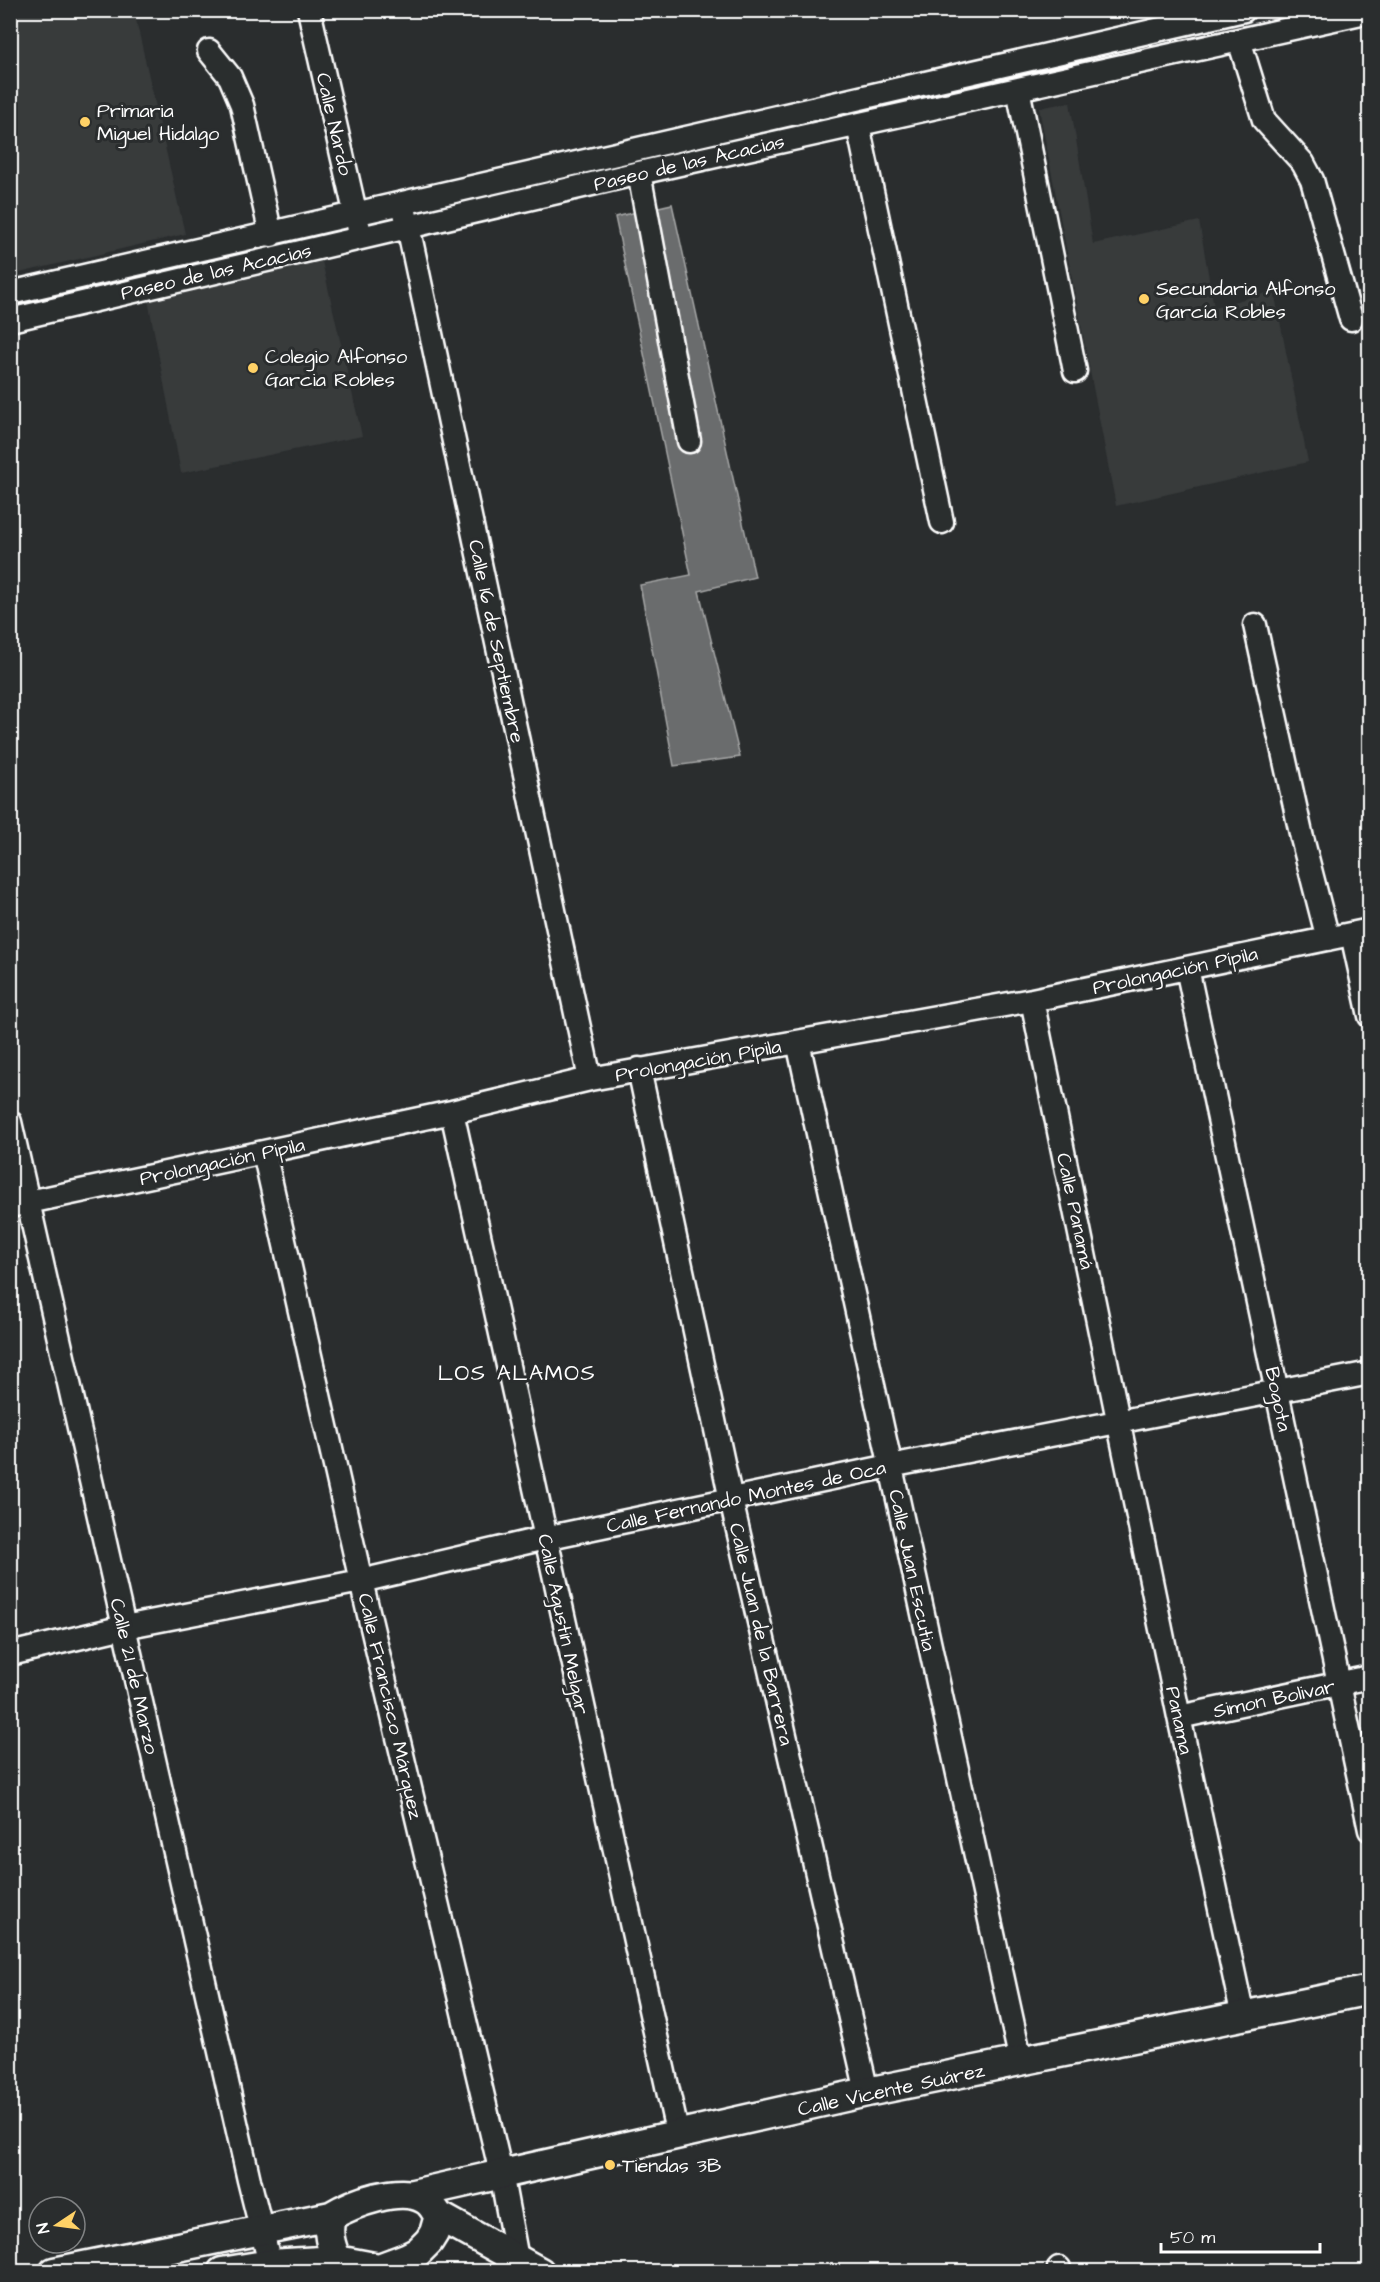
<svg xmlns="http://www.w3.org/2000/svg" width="1380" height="2282" font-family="'Architects Daughter',sans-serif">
  <rect width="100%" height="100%" fill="#2a2d2e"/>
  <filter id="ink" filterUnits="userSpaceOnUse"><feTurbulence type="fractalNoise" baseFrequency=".0167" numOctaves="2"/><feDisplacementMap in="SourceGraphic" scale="12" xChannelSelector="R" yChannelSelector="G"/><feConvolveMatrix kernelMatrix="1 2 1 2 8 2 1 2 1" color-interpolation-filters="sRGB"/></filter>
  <g filter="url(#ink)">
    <path fill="#373a3b" d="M10,11h124l51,223 -174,41z
      M1070,102l23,142 106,-23 15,86 60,-16 34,171 -192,44 -77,-398z
      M321,257l41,179 -181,37 -33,-173z"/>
    <path fill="#6a6c6d" stroke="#a6a7a7" stroke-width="1.5" d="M672,204l83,373 -56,14 41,166 -66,9 -34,-181 51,-10 -76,-358z"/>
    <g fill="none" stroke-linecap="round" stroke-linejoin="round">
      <g stroke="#fff" stroke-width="27">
        <path id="minor" d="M309,10l50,219
          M1239,40l25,80 39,43 9,17 39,139
          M209,51l21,26 12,28 29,130
          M1018,89l57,282
          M858,125l84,397
          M639,173l50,268
          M405,212l185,867
          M10,293l1234,-283
          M10,320l629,-147 731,-162
          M1255,625l47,213 26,101
          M1352,934l18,82
          M1187,968l183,862
          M1032,1000l147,717 64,300
          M798,1042l223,1020
          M639,1069l92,431 136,592
          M452,1112l226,1024
          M10,1122l239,1058 23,92
          M264,1152l97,429 140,592 16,86
          M10,1206l442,-94 138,-33 442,-79 338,-70
          M10,1654l114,-27 237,-46 184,-43 345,-72 480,-93
          M1179,1717l191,-40
          M1059,2272v-4"/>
      </g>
      <g stroke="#fff" stroke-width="33">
        <path id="major" d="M413,2194l454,-102 503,-102
          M439,2216l101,56
          M54,2272l277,-56c22,-13 69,-31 93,-17 8,4 10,11 15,17l-5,17 -5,8 -11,11 -12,6 -27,10 -42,-8c-7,-16 -10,-28 -6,-44
          M222,2272l48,-8 67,-4"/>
      </g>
      <use href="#minor" stroke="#2a2d2e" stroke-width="22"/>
      <use href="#major" stroke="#2a2d2e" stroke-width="28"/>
    </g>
  </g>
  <g fill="#ffd166" stroke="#2a2d2e" stroke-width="2">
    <circle cx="85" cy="122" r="6"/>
    <circle cx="1144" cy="299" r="6"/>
    <circle cx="253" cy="368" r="6"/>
    <circle cx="610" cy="2165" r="6"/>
  </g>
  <g text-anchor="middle" stroke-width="6" stroke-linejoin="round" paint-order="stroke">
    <g font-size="20" fill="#fff" stroke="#2a2d2e" text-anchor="start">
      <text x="97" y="117">Primaria<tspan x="97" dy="23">Miguel Hidalgo</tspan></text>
      <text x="1156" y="295">Secundaria Alfonso<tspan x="1156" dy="23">García Robles</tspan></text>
      <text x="265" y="363">Colegio Alfonso<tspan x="265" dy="23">Garcia Robles</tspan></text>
      <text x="622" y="2172">Tiendas 3B</text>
    </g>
    <g font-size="20" fill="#fff" stroke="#2a2d2e">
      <text transform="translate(335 124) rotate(77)" y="7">Calle Nardo</text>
      <text transform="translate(689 162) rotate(-13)" y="7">Paseo de las Acacias</text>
      <text transform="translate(216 271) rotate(-13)" y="7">Paseo de las Acacias</text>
      <text transform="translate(497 641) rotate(78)" y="7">Calle 16 de Septiembre</text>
      <text transform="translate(1175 970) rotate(-12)" y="7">Prolongación Pípila</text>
      <text transform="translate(698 1060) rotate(-10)" y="7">Prolongación Pípila</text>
      <text transform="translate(222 1161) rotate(-12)" y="7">Prolongación Pípila</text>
      <text transform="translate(1076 1211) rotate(78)" y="7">Calle Panamá</text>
      <text transform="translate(1279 1399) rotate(78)" y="7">Bogota</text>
      <text transform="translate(746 1496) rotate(-12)" y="7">Calle Fernando Montes de Oca</text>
      <text transform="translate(913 1570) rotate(78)" y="7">Calle Juan Escutia</text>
      <text transform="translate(564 1624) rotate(78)" y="7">Calle Agustín Melgar</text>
      <text transform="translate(762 1634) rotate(77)" y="7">Calle Juan de la Barrera</text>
      <text transform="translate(135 1676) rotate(77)" y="7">Calle 21 de Marzo</text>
      <text transform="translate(1274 1698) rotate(-12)" y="7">Simon Bolivar</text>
      <text transform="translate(391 1706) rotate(77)" y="7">Calle Francisco Márquez</text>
      <text transform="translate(1180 1720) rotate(78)" y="7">Panama</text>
      <text transform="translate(891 2089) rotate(-12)" y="7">Calle Vicente Suárez</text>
    </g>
    <g font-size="22" letter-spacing="1.5" fill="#fff" stroke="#2a2d2e">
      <text x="517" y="1380">LOS ALAMOS</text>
    </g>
  </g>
  <rect width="1380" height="2282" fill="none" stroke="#2a2d2e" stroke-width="36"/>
  <rect x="18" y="18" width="1344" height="2246" fill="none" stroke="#fff" stroke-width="2" filter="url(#ink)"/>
  <g transform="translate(57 2225) rotate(257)"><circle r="28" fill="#2a2d2e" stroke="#7f8182" stroke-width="1.5"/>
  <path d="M0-4.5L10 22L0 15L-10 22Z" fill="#ffd166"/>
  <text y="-9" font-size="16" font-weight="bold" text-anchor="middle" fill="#ffffff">N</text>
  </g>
  <path d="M1161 2243v9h159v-9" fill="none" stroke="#ffffff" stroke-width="3"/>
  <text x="1170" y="2243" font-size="18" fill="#ffffff" stroke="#2a2d2e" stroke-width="4.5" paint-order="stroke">50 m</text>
</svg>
